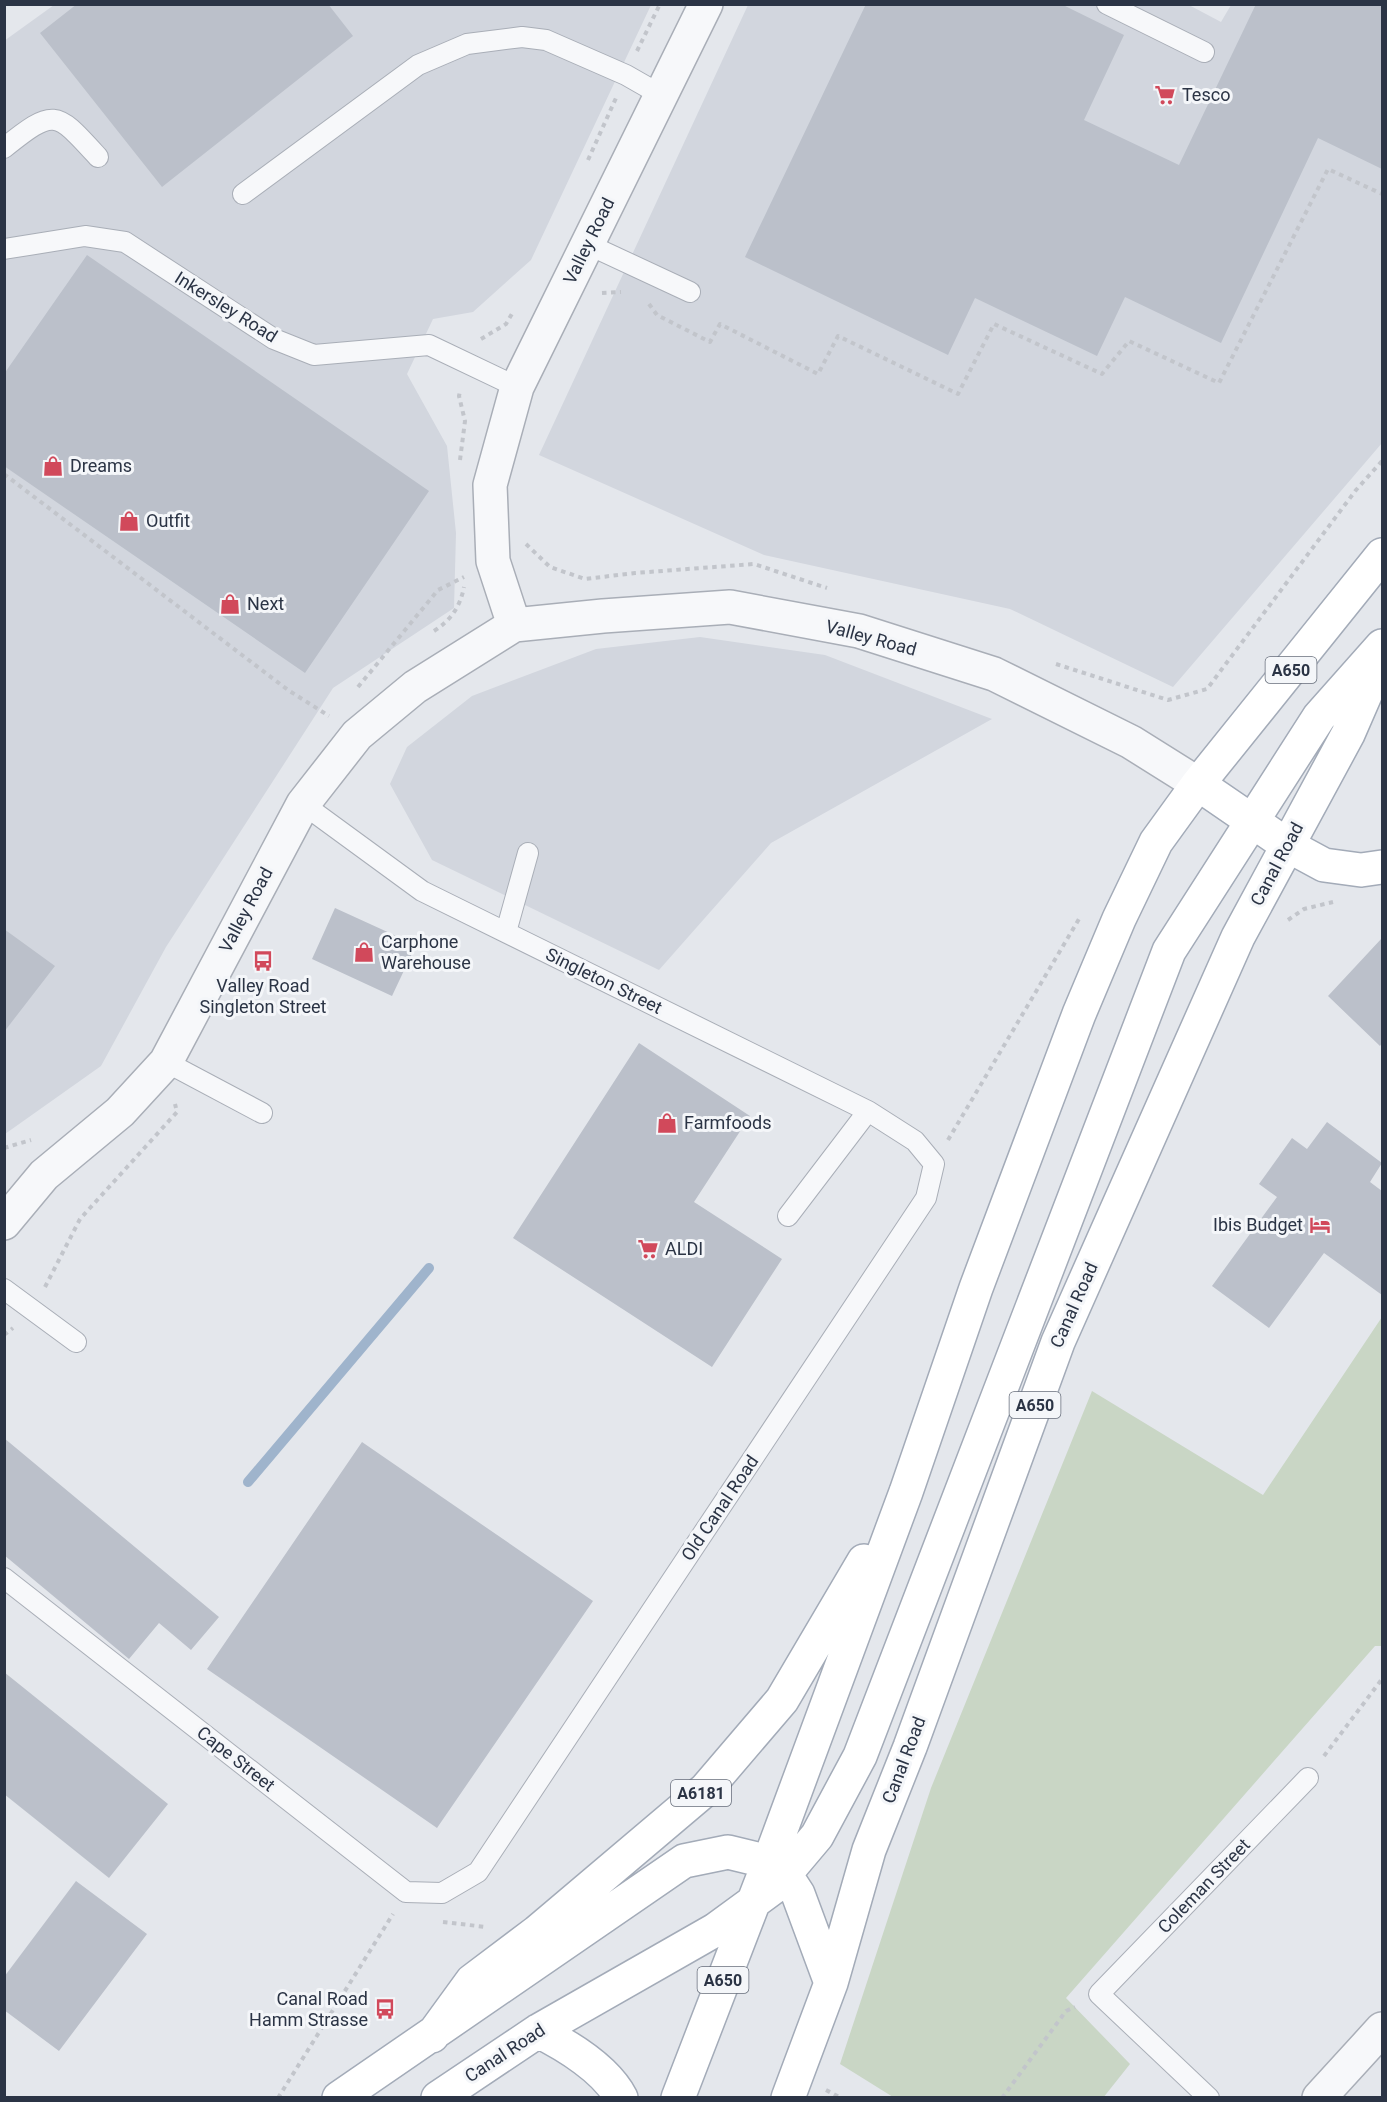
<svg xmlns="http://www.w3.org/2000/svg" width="1387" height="2102" font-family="Roboto,sans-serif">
  <rect width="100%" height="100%" fill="#e4e7ec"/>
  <path fill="#d2d6de" d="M1187,4l34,18 10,-17h151v438l-209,244 -163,-78 -246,-54 -225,-100 209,-450z
    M54,5h597l-120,255 -58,52 -40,7 -26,55 40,72 9,87 -2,75 -121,80 -167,259 -65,119 -96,68 -1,-1093z
    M700,637l125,18 167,64 -221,124 -112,127 -227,-110 -42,-76 17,-37 65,-51 124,-47z"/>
  <path fill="#c9d6c5" d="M1382,1317v329h-7l-309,352 64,66 -27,34 -210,-1 -53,-33 91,-276 161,-397 171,104z"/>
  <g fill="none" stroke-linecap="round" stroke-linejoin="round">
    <path stroke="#9fb4cc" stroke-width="10" d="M248,1482l181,-214"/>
  </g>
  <path fill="#bbc0ca" d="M77,4h251l25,32 -191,151 -122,-154z
    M866,4h195l63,31 -40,85 95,45 77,-161h126v165l-64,-31 -97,205 -96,-46 -28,59 -122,-58 -27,57 -203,-98z
    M87,255l342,236 -124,182 -301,-207v-92z
    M335,908l81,37 -24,51 -80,-37z
    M4,929l51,37 -51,66z
    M1382,938v105l-2,3 -52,-50z
    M639,1043l111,73 -56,86 88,57 -70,108 -199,-129z
    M1327,1122l55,41 -12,19 12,9v104l-58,-42 -55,75 -57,-42 65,-89 -18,-13 33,-46 15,11z
    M4,1438l215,179 -28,33 -32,-27 -30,36 -125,-104z
    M362,1442l231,159 -156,227 -230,-159z
    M4,1672l164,132 -59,74 -105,-84z
    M76,1881l71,53 -88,117 -55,-41v-33z"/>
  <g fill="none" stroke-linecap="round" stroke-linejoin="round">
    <g stroke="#a9aeb7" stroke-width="22">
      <path id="service" d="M1107,4l97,48
        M4,148c51,-41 52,-37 94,9
        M243,194l175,-129 49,-21 55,-7 24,3 80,35 35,20
        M587,244l103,48
        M4,249l81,-13 40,6 149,97 40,16 115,-10 88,42
        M506,932l22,-79
        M166,1062l96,51
        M788,1216l80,-105
        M4,1289l72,53
        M4,1578l402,314 36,1 36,-21 448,-674 8,-34 -19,-23 -47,-30 -446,-220 -119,-87
        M1209,2098l-110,-104 209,-216"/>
    </g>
    <g stroke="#a9aeb7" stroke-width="36">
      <path id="tertiary" d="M514,625l-21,-64 -3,-76 27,-98 189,-383
        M4,1223l40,-48 76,-63 46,-50 137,-258 54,-69 58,-48 99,-62 89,-9 127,-9 129,24 135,43 137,68 67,42
        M1319,2098l63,-69"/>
    </g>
    <g stroke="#a3abb8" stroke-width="36">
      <path id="primary" d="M1198,784l89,61 37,20 37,5 21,-3
        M538,2031c28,14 68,38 83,67
        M432,2036l40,-55 65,-49 169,-143 76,-89 82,-139
        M339,2098l345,-237 44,-9 41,10 16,12 13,20 33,89
        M438,2098l100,-67 177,-101 59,-43 43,-51 43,-80 309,-805 150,-234 63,-71
        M678,2098l91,-236 137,-370 70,-204 103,-274 40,-95 37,-77 42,-58 184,-229
        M788,2098l43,-115 38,-133 41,-103 148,-405 180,-405 110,-203 30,-69"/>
    </g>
    <path stroke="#c2c5cb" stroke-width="4" stroke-dasharray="4.5 4.5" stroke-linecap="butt" d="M637,51l23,-47
      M588,160l28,-62
      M602,293l19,-1
      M649,304l8,11 53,27 10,-18 98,50 20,-38 120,58 36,-70 108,50 27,-33 90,42 109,-214 54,25
      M481,339l25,-15 7,-12
      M460,460l5,-39 -6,-25 1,-5
      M4,474l284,216 41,26
      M526,544l24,23 35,12 50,-6 119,-9 73,24
      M434,631c17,-11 26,-24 30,-44
      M1056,664l112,36 39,-11 149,-199 26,-29
      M358,687l80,-97 26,-13
      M1288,920l16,-11 29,-7
      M948,1140l131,-221
      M4,1148l27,-8
      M45,1287l35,-68 97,-107 -2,-8
      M4,1335l9,-7
      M1324,1756l58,-77
      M443,1922l43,5
      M826,2090l15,8
      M278,2098l115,-184
      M1002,2098l64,-87 9,-4"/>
    <use href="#service" stroke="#f7f8fa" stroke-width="20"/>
    <use href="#tertiary" stroke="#f7f8fa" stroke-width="33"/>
    <use href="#primary" stroke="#fff" stroke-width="33"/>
  </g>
  <defs>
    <g id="supermarket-bare" transform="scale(1.62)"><path d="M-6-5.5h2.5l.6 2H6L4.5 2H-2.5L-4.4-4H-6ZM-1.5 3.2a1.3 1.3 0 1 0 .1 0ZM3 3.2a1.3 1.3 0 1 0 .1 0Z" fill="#d1495b" stroke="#f4f6f9" stroke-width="2.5" paint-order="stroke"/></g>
    <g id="shop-bare" transform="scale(1.62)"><path d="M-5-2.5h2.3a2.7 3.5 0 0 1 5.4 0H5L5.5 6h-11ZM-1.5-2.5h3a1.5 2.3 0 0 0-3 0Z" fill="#d1495b" stroke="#f4f6f9" stroke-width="2.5" paint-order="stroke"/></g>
    <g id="bus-bare" transform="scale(1.62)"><path d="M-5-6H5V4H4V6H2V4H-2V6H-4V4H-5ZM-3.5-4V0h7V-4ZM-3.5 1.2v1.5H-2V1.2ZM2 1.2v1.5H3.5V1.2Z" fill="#d1495b" stroke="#f4f6f9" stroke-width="2.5" paint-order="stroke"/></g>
    <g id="hotel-bare" transform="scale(1.62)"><path d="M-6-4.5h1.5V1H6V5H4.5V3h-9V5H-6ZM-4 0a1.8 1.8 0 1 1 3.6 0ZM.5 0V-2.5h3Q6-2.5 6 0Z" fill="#d1495b" stroke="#f4f6f9" stroke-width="2.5" paint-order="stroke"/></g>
  </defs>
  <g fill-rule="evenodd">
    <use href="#supermarket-bare" x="1165" y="95"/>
    <use href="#shop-bare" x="53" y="466"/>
    <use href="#shop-bare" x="129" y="521"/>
    <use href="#shop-bare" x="230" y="604"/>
    <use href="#shop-bare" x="364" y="952"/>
    <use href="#bus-bare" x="263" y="961"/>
    <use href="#shop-bare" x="667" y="1123"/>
    <use href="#hotel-bare" x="1320" y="1225"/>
    <use href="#supermarket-bare" x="648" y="1249"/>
    <use href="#bus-bare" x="385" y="2009"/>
  </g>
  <g text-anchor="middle" stroke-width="6" stroke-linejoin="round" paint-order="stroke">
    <g fill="#f4f6f9" stroke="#676e7b" stroke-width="1.5">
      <rect x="1265.5" y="657" width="51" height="26" rx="4.5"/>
      <rect x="1009.5" y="1392" width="51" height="26" rx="4.5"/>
      <rect x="671" y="1780" width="60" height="26" rx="4.5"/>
      <rect x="697.5" y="1967" width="51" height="26" rx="4.5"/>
    </g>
    <g font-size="16" font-weight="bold" fill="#2b3445">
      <text x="1291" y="676">A650</text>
      <text x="1035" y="1411">A650</text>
      <text x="701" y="1799">A6181</text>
      <text x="723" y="1986">A650</text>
    </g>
    <g font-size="18" fill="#2b3445" stroke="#f4f6f9" text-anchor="start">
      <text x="1182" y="101">Tesco</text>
      <text x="70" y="472">Dreams</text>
      <text x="146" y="527">Outfit</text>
      <text x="247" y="610">Next</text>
      <text x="381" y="948">Carphone<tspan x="381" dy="21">Warehouse</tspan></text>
      <text x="263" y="992" text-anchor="middle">Valley Road<tspan x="263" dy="21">Singleton Street</tspan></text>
      <text x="684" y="1129">Farmfoods</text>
      <text x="1303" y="1231" text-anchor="end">Ibis Budget</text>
      <text x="665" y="1255">ALDI</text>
      <text x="368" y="2005" text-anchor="end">Canal Road<tspan x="368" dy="21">Hamm Strasse</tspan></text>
    </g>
    <g font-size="18" fill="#2b3445" stroke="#f4f6f9">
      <text transform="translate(589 241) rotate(-64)" y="6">Valley Road</text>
      <text transform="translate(226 307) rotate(32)" y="6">Inkersley Road</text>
      <text transform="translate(871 638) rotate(15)" y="6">Valley Road</text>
      <text transform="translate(1277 864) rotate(-62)" y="6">Canal Road</text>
      <text transform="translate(246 910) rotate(-62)" y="6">Valley Road</text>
      <text transform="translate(604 981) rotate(26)" y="6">Singleton Street</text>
      <text transform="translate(1074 1305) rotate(-66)" y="6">Canal Road</text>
      <text transform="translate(720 1508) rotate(-56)" y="6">Old Canal Road</text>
      <text transform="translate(236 1759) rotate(38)" y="6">Cape Street</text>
      <text transform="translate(904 1760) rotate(-69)" y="6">Canal Road</text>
      <text transform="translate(1204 1886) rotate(-46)" y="6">Coleman Street</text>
      <text transform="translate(505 2053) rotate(-33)" y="6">Canal Road</text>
    </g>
  </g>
  <rect width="1387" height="2102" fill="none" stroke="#2b3445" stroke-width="12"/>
</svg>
